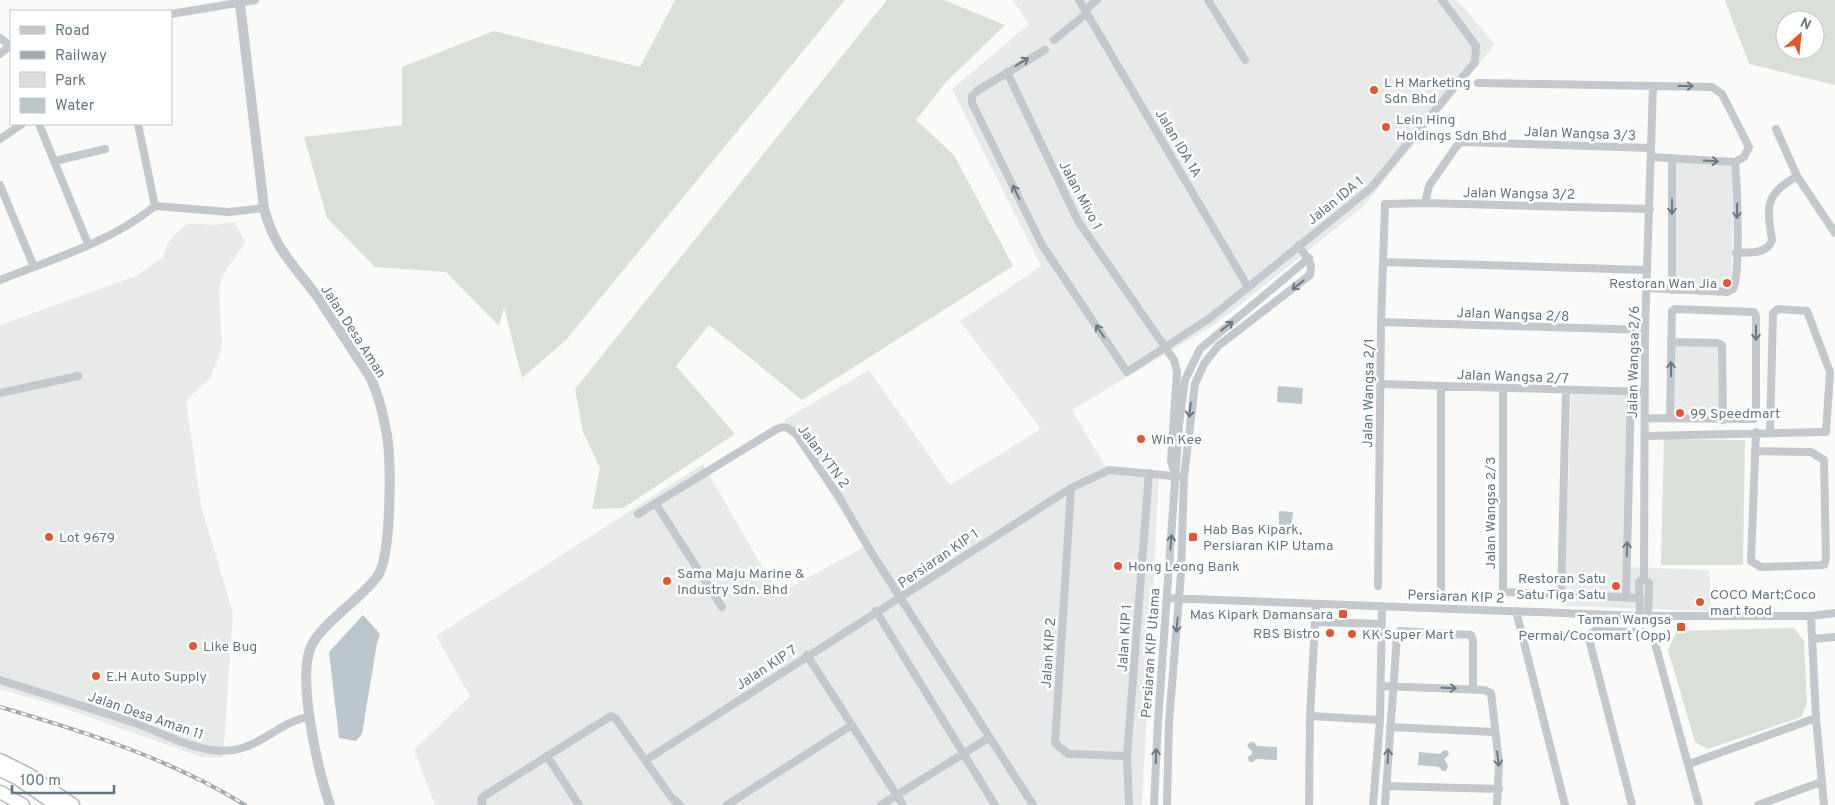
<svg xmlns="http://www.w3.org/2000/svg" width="1835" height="805" font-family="Overpass,sans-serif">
  <rect width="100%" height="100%" fill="#fafaf8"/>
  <path fill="#e8e9e9" d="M1013,0h444l38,44 -132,163 -146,116 -145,87 33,56 54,8 -17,331h-707l-21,-55 56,-54 -34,-60 267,-172 75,130 86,-47 -80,-127 85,-50 81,115 91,-56 -81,-108 81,-55 -89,-177 77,-65z
    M1675,161l58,4 -1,119 -4,4 -53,-1z
    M235,222l10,21 -21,30 -5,16 3,58 -11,30 -25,24 15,105 32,107 -10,145 -22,-1 -140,-50 -61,-18v-364l136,-49 27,-19 4,-13 8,-10 14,-11 24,2z
    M1674,346h44l1,71 -46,-1z
    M1571,394l58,2 -5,171 85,3 3,41 -148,-5z"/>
  <path fill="#dadfd7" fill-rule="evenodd" d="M675,0h170l-279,340 -44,38 -18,-71 -5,19 -53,-54 -71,-5 -48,-49 -23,-81 98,-12v-58l92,-36 146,36z
    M887,0h57l61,25 -58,56 -31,39 38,35 59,111 -211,134 -93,-75 -33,41 59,68 -112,74 -31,1 8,-41 -17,-36 -8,-43z
    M1725,0h110v85l-86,-21zM1785,20h30v30h-30z
    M1664,439l81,1 -2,125h-82z
    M1794,628l10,13 3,62 -6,14 -93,32 -13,-7 -27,-92 9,-19z"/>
  <path fill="#bbc7cb" d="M1278,386l25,2 -1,16 -25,-2z
    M1279,511l14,1 -2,15h-12z
    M363,615l17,19 -3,9 -15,91 -6,7 -17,-3 -10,-86z
    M1250,742h4l3,4 20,1v13l-21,-1 -3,3h-4l-1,-5 4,-3v-3l-5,-5z
    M1444,750l4,1 1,4 -5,4 4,7 -2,5h-4l-3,-4 -21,-2 1,-13 21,2z"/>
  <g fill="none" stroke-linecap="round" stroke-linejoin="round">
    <g stroke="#b4b9bd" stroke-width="15">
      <path id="trunk" d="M0,760l28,14 45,31
        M0,770l17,8 39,27
        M0,792l23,13"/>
    </g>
    <path stroke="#c3c8cc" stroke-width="8" d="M1079,0l169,287
      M1208,0l37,60
      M1085,10l12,-10
      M171,14l84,-14
      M0,38l11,8
      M1054,40l33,-27
      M1045,50l-68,41 -5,5v7l70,142 85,127 83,-54 161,-130 104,-126 1,-16 -34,-46
      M0,54l11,-9
      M1007,72l71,149 96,139 3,12 -6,89 3,10
      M1478,83l234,4 10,7 27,53 -5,10 -9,5
      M39,124l49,120
      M138,124l17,82
      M1776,129l21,47 38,57
      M0,139l22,-15
      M1651,157l84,5
      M1672,159v131
      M55,161l50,-12
      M0,185l34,82
      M1425,203l4,-17 27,-39 5,-5 190,6
      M1736,253c13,-1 31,2 36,-13 -5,-34 -8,-45 25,-64
      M1383,262l264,8
      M0,280c53,-21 111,-38 155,-74l74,6 35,-4
      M1647,288l80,4 6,-3c8,-16 4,-105 2,-127
      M1381,322l264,8
      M1671,342l47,1 4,2 1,75
      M1380,384l265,8
      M1441,386v204
      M1503,388v204l137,6
      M0,393l78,-17
      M1645,418l109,1 2,-4v-99l-2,-4 -79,-3 -3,2 -2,107
      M1645,436l181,-4 4,-60 -23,-61 -29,-2 -5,4 -3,118
      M1755,451l56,1 13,8 2,99 -2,6 -63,2 -10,-6 5,-129
      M1071,488l-16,255 13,11 59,2
      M656,504l66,103
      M638,514l137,-84c9,-5 13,-3 21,4l43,63 32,55 162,253
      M1378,586l3,-264 4,-118 40,-1 225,6
      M1561,594l5,-204
      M1167,598l473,18h171l24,-3
      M1626,598l5,-206
      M876,611l119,194
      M1516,611l49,194
      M1640,616l-1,-34 5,-3
      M1648,616l1,-33 -5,-4 1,-249 8,-244
      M1811,616l5,102 8,87
      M1315,622l67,2
      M1813,639l22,-2
      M807,655l96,150
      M0,680c45,14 90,28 135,43 31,11 64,32 98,27 29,-4 48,-29 76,-33
      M1381,686l103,4 7,3 8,70 -2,42
      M1310,716l70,4
      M1390,727l104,5
      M547,756l32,49
      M646,760l425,-272 38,-18 75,7
      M1689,764l127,-46
      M1387,786l112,3
      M483,805l-2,-5 3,-4 127,-80 5,3 55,78 9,8
      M727,805l125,-80
      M881,805l109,-68
      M1129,805l-2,-49 22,-283
      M1154,805l4,-84 21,-296 6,-45 15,-31 109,-91
      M1167,805l2,-83 12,-149 3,-96 11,-93 9,-20 14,-18 92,-71 1,-10 -12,-20
      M1309,805l1,-89 6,-112
      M1373,805l7,-85 2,-114
      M1385,805l12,-169 3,-5 71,4 2,6v48
      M1632,805l-43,-166 1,-5 5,-3 47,1 11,4 46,169
      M1758,805l63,-23"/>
    <path stroke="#c3c8cc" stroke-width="10" d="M240,4l24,204c10,41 31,58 55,91 17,26 34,52 51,78 9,18 13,38 17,58 4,26 5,122 -10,142 -16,22 -59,49 -67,72 -12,34 8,122 20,156"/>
    <use href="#trunk" stroke="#fff" stroke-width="12"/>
    <g stroke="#a2aab0" stroke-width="4">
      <path id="rail" d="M0,707c85,25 169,51 245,98"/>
    </g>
    <use href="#rail" stroke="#fff" stroke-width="2" stroke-dasharray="5.5" stroke-linecap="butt"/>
  </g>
  <defs><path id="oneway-shaft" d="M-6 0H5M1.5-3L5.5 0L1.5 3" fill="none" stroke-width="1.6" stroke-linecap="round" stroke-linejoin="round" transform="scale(1.25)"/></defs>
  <g stroke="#6a7a87">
    <use href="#oneway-shaft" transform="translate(1022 62) rotate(-32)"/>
    <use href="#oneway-shaft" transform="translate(1686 86)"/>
    <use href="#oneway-shaft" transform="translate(1711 161) rotate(3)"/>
    <use href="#oneway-shaft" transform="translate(1016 192) rotate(-116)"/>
    <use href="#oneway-shaft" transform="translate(1672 207) rotate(90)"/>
    <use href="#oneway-shaft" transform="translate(1737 211) rotate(91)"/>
    <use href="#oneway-shaft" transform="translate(1298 285) rotate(141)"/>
    <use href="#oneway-shaft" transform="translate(1227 326) rotate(-38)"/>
    <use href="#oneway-shaft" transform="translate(1100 331) rotate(-124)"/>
    <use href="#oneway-shaft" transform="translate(1756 333) rotate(90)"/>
    <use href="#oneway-shaft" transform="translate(1671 369) rotate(-90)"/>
    <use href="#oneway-shaft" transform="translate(1190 410) rotate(96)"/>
    <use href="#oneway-shaft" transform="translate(1171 542) rotate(-86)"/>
    <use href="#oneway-shaft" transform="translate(1627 549) rotate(-88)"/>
    <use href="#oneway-shaft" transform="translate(1177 625) rotate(95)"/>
    <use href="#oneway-shaft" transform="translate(1449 688) rotate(2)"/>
    <use href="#oneway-shaft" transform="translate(1156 756) rotate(-88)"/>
    <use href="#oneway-shaft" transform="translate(1388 756) rotate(-87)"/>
    <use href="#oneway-shaft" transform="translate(1498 759) rotate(83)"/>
  </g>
  <g fill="#e4572e" stroke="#fff" stroke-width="2">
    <circle cx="1374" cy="90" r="5"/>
    <circle cx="1386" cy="127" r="5"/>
    <circle cx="1727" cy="283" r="5"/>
    <circle cx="1680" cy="413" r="5"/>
    <circle cx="1141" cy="439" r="5"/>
    <circle cx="49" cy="537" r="5"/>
    <rect x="1188" y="532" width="10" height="10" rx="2.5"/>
    <circle cx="1118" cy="566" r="5"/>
    <circle cx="667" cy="581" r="5"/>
    <circle cx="1616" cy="586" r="5"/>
    <circle cx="1700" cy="602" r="5"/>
    <rect x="1338" y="609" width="10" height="10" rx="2.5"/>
    <rect x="1676" y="622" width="10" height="10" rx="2.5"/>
    <circle cx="1330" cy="633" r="5"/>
    <circle cx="1352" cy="634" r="5"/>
    <circle cx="193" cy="646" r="5"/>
    <circle cx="96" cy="676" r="5"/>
  </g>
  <g text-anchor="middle" stroke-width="5" stroke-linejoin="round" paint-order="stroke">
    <g font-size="14" fill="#657683" stroke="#fff" text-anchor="start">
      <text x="1384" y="87">L H Marketing<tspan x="1384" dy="16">Sdn Bhd</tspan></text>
      <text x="1396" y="124">Lein Hing<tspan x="1396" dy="16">Holdings Sdn Bhd</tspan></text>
      <text x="1717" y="288" text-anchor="end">Restoran Wan Jia</text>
      <text x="1690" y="418">99 Speedmart</text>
      <text x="1151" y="444">Win Kee</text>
      <text x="1203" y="534">Hab Bas Kipark,<tspan x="1203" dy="16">Persiaran KIP Utama</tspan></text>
      <text x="59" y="542">Lot 9679</text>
      <text x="1128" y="571">Hong Leong Bank</text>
      <text x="677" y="578">Sama Maju Marine &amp;<tspan x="677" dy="16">Industry Sdn. Bhd</tspan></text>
      <text x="1606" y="583" text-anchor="end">Restoran Satu<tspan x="1606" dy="16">Satu Tiga Satu</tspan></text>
      <text x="1710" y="599">COCO Mart;Coco<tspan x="1710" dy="16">mart food</tspan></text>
      <text x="1333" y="619" text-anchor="end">Mas Kipark Damansara</text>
      <text x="1671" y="624" text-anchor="end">Taman Wangsa<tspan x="1671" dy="16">Permai/Cocomart (Opp)</tspan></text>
      <text x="1320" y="638" text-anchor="end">RBS Bistro</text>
      <text x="1362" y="639">KK Super Mart</text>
      <text x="203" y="651">Like Bug</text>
      <text x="106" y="681">E.H Auto Supply</text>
    </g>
    <g font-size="14" fill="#657683" stroke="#fff">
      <text transform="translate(1580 133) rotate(2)" y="5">Jalan Wangsa 3/3</text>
      <text transform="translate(1179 143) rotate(59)" y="5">Jalan IDA 1A</text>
      <text transform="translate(1519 193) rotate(1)" y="5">Jalan Wangsa 3/2</text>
      <text transform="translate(1081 195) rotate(62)" y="5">Jalan Mivo 1</text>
      <text transform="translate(1335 200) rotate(-39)" y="5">Jalan IDA 1</text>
      <text transform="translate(1513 314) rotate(2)" y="5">Jalan Wangsa 2/8</text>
      <text transform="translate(354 331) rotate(57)" y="5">Jalan Desa Aman</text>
      <text transform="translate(1633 362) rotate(-89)" y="5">Jalan Wangsa 2/6</text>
      <text transform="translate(1513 376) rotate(2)" y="5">Jalan Wangsa 2/7</text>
      <text transform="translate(1368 393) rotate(-89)" y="5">Jalan Wangsa 2/1</text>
      <text transform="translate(824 456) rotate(53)" y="5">Jalan YTN 2</text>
      <text transform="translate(1490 513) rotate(-90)" y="5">Jalan Wangsa 2/3</text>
      <text transform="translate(938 558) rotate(-34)" y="5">Persiaran KIP 1</text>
      <text transform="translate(1456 596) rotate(2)" y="5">Persiaran KIP 2</text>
      <text transform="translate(1124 638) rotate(-86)" y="5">Jalan KIP 1</text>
      <text transform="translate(1048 653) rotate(-86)" y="5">Jalan KIP 2</text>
      <text transform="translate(1150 653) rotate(-86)" y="5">Persiaran KIP Utama</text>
      <text transform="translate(766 667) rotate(-33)" y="5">Jalan KIP 7</text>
      <text transform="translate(146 715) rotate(19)" y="5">Jalan Desa Aman 11</text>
    </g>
  </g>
  <rect x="10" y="10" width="162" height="115" fill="#ffffff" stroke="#c1c8cd"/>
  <rect x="20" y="26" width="25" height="8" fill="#c3c8cc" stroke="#c1c8cd"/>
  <text x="55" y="35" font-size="15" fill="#657683">Road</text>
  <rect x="20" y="51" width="25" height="8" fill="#a2aab0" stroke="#c1c8cd"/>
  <text x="55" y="60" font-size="15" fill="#657683">Railway</text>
  <rect x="20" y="72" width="25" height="15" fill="#dadfd7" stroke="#c1c8cd"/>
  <text x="55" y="85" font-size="15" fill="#657683">Park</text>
  <rect x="20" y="98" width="25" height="15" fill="#bbc7cb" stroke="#c1c8cd"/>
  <text x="55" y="110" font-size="15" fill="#657683">Water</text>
  <g transform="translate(1800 35) rotate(27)"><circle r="24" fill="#ffffff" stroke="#c1c8cd"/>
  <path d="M0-4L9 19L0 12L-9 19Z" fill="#e4572e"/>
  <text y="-8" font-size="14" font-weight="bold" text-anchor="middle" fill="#657683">N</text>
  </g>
  <path d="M12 785v8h102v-8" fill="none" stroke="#657683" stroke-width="2.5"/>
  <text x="20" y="785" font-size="15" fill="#657683" stroke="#ffffff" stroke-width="4" paint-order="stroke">100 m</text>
</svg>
